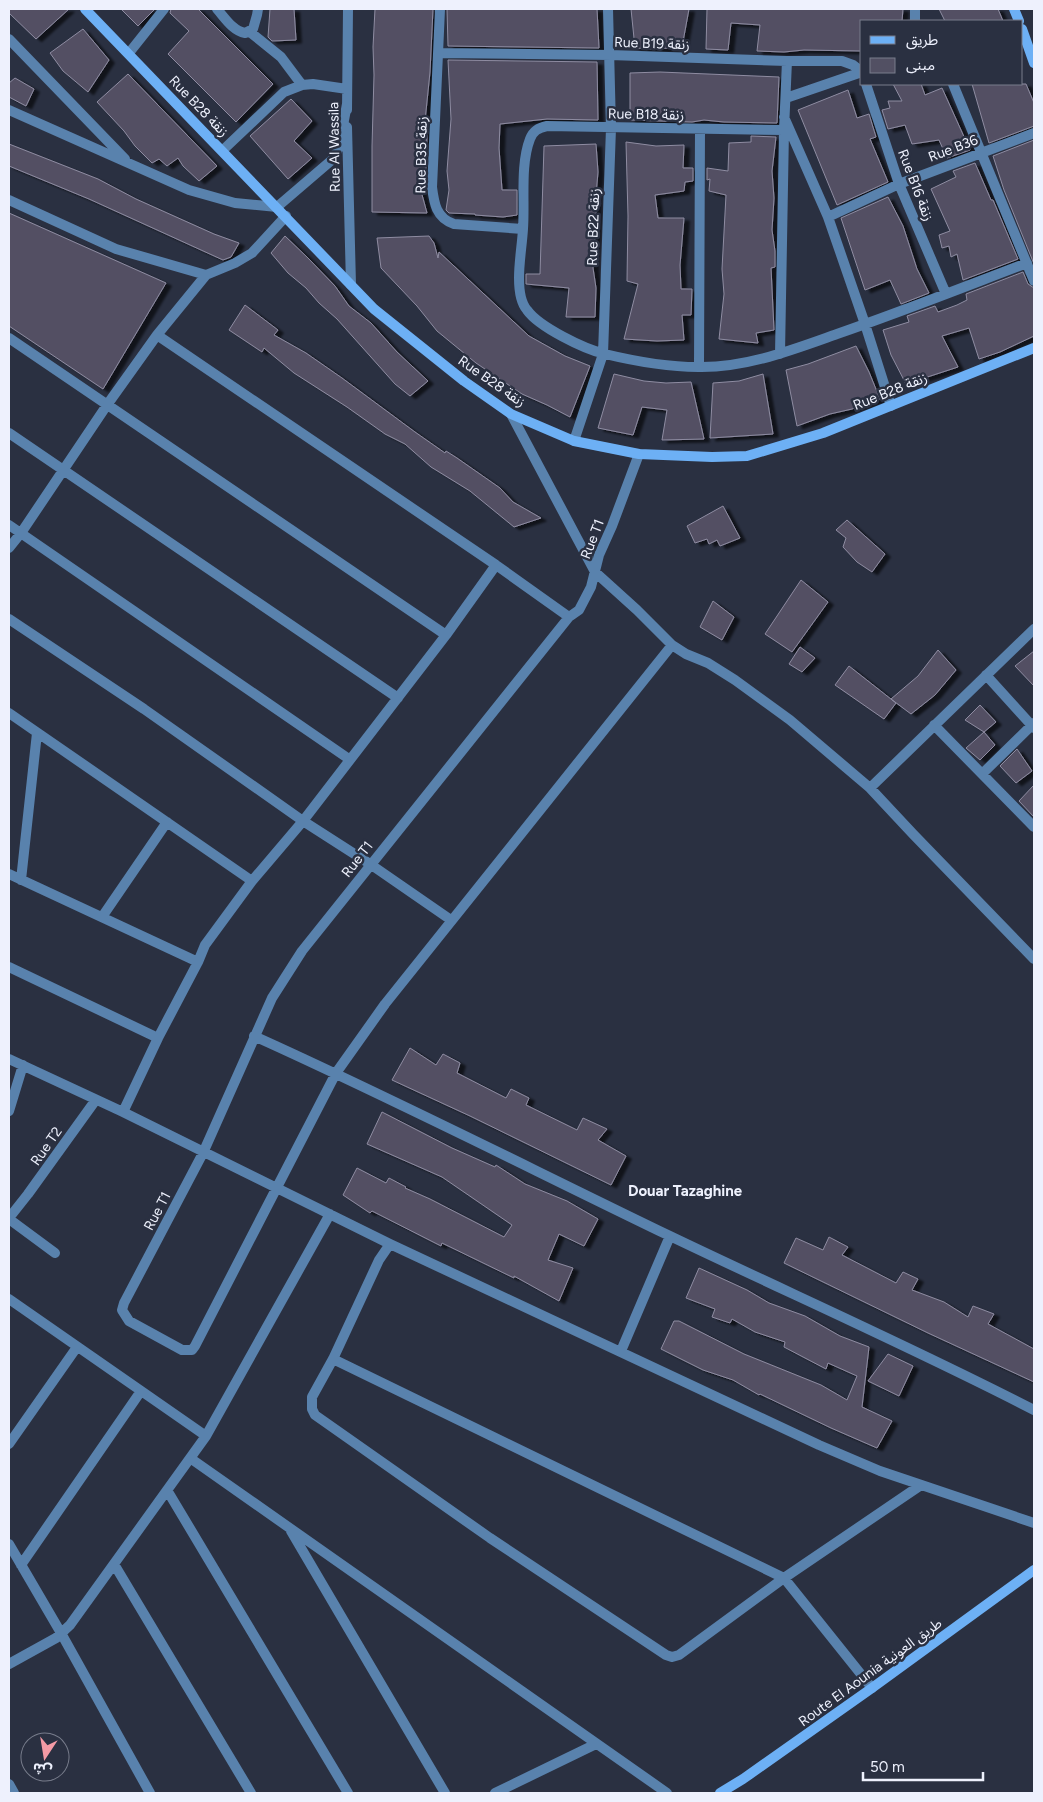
<svg xmlns="http://www.w3.org/2000/svg" width="1043" height="1802" font-family="Figtree,'Noto Sans Arabic',sans-serif">
  <defs>
    <filter id="shadow"><feDropShadow dx="5.5" dy="3" stdDeviation="1" flood-color="#0009"/></filter>
  </defs>
  <rect width="100%" height="100%" fill="#2a3041"/>
  <path fill="#525063" stroke="#8f8ca2" filter="url(#shadow)" d="M9,9h60l-33,30 -27,-26z
    M121,9h34l-17,17z
    M171,9h27l75,75 -37,38 -68,-68 21,-23 -19,-18z
    M270,9h24l2,31 -24,1 -4,-4z
    M375,9h58l-3,63 -5,49 2,14 -1,32 -5,24 6,22 -55,-1v-66l2,-71 -1,-28z
    M447,9h150l2,39 -151,-2z
    M631,9h58l-7,38 -25,2 -22,-1z
    M707,9h196l-1,12h-40v30l-58,-1 -20,2 -27,-1 3,-26 -29,-2 -3,27 -22,-1z
    M939,9h59l5,12h-58z
    M83,29l26,31 -21,32 -25,-21 -13,-18z
    M448,60l149,2 1,58 -51,-1 -47,5 -1,24 3,42h15v25l-14,2 -28,-2v-1l-26,-1 -3,-3 3,-20 -2,-19 4,-52z
    M660,72l119,5 -2,46 -53,-1 -20,-2 -12,2 -62,-2v-47z
    M128,74l89,92 -18,15 -16,-15 -5,-8 -11,8 -8,-7 -7,4 -17,-17 -11,-15 -27,-29z
    M15,78l19,11 -8,17 -17,-9v-14z
    M893,84h28l4,11 17,-7 28,62 -23,8 -8,-18 -27,4 -7,-19 -17,4 -6,-19 8,-2 -2,-7h14z
    M972,84h54l8,19v23l-45,17z
    M848,90l9,28 12,-4 7,23 -6,2 18,43 -51,23 -39,-95z
    M291,99l21,22 -18,20 18,17 -24,21 -38,-43z
    M751,136l25,1 -4,34 2,27 -2,32 3,21v16l-4,1 3,62 -18,3 2,10 -39,-4 5,-45 -2,-25 4,-74 -17,-4 1,-12 -3,1v-12l21,3 1,-28 22,-1z
    M1034,140v124l-30,-74 -11,-34z
    M626,142l30,4 28,-1 -1,23h10v13l-8,1 -1,9 -29,4 3,23h26l-4,47 1,24h11l-1,26h-9l2,25 -27,1 -33,-2 14,-55 -11,-3 1,-65z
    M9,144l89,35 38,20 78,35 25,9 -8,14 -8,3 -134,-61 -80,-33z
    M596,144l2,28 -2,23v24l-3,49 3,20 -1,29h-29l3,-29 -43,-4v-10h14l4,-128z
    M975,163l16,37h2l25,59 -55,21 -6,-26 -6,3 -2,-11 -7,2 -3,-13 11,-4 -19,-42 25,-12 -3,-6z
    M888,197l15,29 14,43 12,24 -28,11 -11,-24 -25,10 -24,-72z
    M9,213l157,70 -63,106 -94,-63z
    M285,236l23,22 27,28 14,20 22,17 26,29 31,29 -18,15 -15,-12 -58,-65 -18,-16 -13,-15 -18,-15 -17,-20z
    M429,236l5,7 4,15 1,-6 90,84 36,20 25,10 -20,51 -23,-12 -25,-11 -46,-31 -39,-32 -20,-25 -36,-38 -4,-30z
    M1023,272l5,12 6,4v48l-34,16 -21,7 -10,-31 -27,8 16,31 -52,17 -15,-29 -8,-25 26,-8 -2,-6 28,-10 3,6 19,-7 10,-5 -1,-6z
    M245,305l33,25 -4,5 32,18 36,25 73,54 30,21 1,-2 11,7 43,30 13,14 28,16 -27,9 -44,-36 -39,-24 -26,-23 -20,-10 -38,-27 -53,-34 -30,-25 -2,4 -33,-22z
    M856,346l13,26 11,27 -28,10 -22,5 -33,12 -11,-56 22,-6z
    M614,374l30,7 22,2 25,-1 13,57 -42,1 5,-30 -25,-3 -9,28 -35,-7z
    M763,374l10,60 -63,4 3,-55 26,-2z
    M723,506l17,32 -20,8 -3,-6 -8,4 -2,-5 -12,4 -8,-17z
    M847,520l38,34 -13,18 -15,-10 -14,-15 3,-9 -10,-8z
    M801,580l27,22 -36,50 -27,-18z
    M713,601l21,16 -12,23 -22,-13z
    M800,647l15,11 -13,14 -13,-8z
    M938,650l18,20 -21,25 -24,19 -20,-15 27,-23z
    M1034,651v35l-19,-20z
    M849,666l47,37 -12,16 -49,-34z
    M980,705l16,17 -12,10 -19,-12z
    M984,732l11,13 -15,15 -14,-12z
    M1017,749l15,22 -16,12 -16,-17z
    M1034,785v32l-15,-16z
    M410,1048l26,17 7,-11 17,9 -3,10 49,25 5,-9 18,9 -3,7 51,25 6,-12 24,11 -9,11 28,16 -15,29 -141,-69 -78,-36z
    M382,1112l70,36 43,19 1,-2 29,19 42,17 31,18 -14,27 -25,-12 -11,26 25,8 -14,33 -45,-25v2l-72,-35 -1,3 -69,-35 -2,2 -27,-18 14,-27 29,15 3,-5 17,9 -1,1 25,11 74,38 8,-12 -70,-48 -75,-33z
    M829,1237l19,10 -6,8 54,28 7,-11 15,7 -6,11 32,12 24,15 5,-11 21,8 -6,10 46,25v33l-106,-49 -144,-70 12,-25 27,12z
    M699,1268l48,22 22,13 36,13 35,20 29,11 -7,60 30,14 -15,27 -46,-20 -71,-34 -1,1 -26,-15 -30,-10 -42,-21 13,-28h5l65,33 77,31 26,15 10,-24 -29,-13 -2,6 -42,-22 1,-5 -30,-10 -23,-13 -2,4 -18,-6 3,-8 -29,-11z
    M888,1354l25,12 -14,30 -31,-15z"/>
  <g fill="none" stroke-linecap="round" stroke-linejoin="round">
    <path stroke="#5982ad" stroke-width="10" d="M217,9c8,9 16,22 28,24l8,-4 4,-14 1,-6
      M440,9l-8,178c2,16 4,31 22,37l69,5
      M915,9v12
      M250,32l31,25 21,28
      M9,39l116,120
      M129,53l35,-44
      M439,53l171,2 177,6h55l11,4 9,7
      M866,84l33,100 47,110
      M953,84l81,197
      M786,98l76,-26
      M9,110l180,80 46,13 42,4 56,-48 6,-12 8,-43
      M347,110l1,-101
      M784,117l44,100 37,107 26,82
      M347,127l4,158
      M784,130l-237,-4c-9,2 -14,5 -17,13 -10,26 -5,62 -7,90 -1,16 -4,33 -4,49 0,10 1,24 8,32 12,17 57,39 78,44 29,7 63,13 93,13 48,1 94,-17 139,-33 64,-22 127,-47 190,-71
      M223,150l61,-58 18,-7 11,-1 34,5
      M9,200l107,49 90,26
      M828,217l71,-33 135,-51
      M157,335l339,230 73,52
      M9,338l437,297
      M780,354l4,-224 3,-69
      M699,367l1,-238
      M511,414l84,158 42,38 35,35 14,9 22,9 27,17 55,40 80,68 43,46 121,125
      M9,433l389,265
      M574,441l29,-87 8,-226 -3,-119
      M639,454l-27,72 -13,29 -8,32 -12,23 -10,7 -267,334 -30,47 -69,155 -79,150 -2,7 7,11 53,29h10l3,-4 141,-273 49,-69 287,-359
      M9,525l340,234
      M9,548l12,-15 86,-128 50,-70 49,-60 29,-12 17,-10 34,-37
      M9,619l135,90 159,112 67,43 81,56
      M986,675l48,53
      M9,713l243,168
      M934,725l100,102
      M982,774l52,-51
      M870,788l164,-159
      M9,874l189,88
      M21,880l16,-147
      M102,917l65,-95
      M9,967l149,71
      M254,1036c140,63 277,133 416,200 121,58 244,112 364,174
      M9,1059l114,53 267,132 429,201 61,26 154,52
      M9,1111l14,-46
      M123,1112l35,-74 40,-76 7,-17 47,-64 51,-60 143,-186 50,-70
      M9,1218l19,-24 67,-93
      M9,1219l46,34
      M390,1244l-11,16 -46,99 -21,38v12l3,6 175,123 176,117 6,2 7,-2 105,-77 137,-93
      M9,1299l197,137
      M621,1351l49,-115
      M333,1359l451,219 88,110
      M9,1444l68,-97
      M190,1458l477,335
      M167,1490l181,303
      M291,1531l154,262
      M9,1544l52,89 89,160
      M114,1564l137,229
      M21,1565l120,-174
      M9,1664l47,-26 14,-13 136,-189 124,-222
      M9,1784l5,9
      M495,1793l101,-49"/>
    <path stroke="#6db0f5" stroke-width="10" d="M85,9l289,300 90,72 47,33 63,27 65,13 73,3 35,-1 76,-23 211,-85
      M1014,9l5,12
      M1022,29l12,34
      M720,1793l23,-14 129,-91 162,-118"/>
  </g>
  <g text-anchor="middle" stroke-width="5" stroke-linejoin="round" paint-order="stroke">
    <g font-size="14" fill="#eef1fd" stroke="#2a3041">
      <text transform="translate(652 43) rotate(2)" y="5">Rue B19 زنقة</text>
      <text transform="translate(199 106) rotate(46)" y="5">Rue B28 زنقة</text>
      <text transform="translate(646 114) rotate(1)" y="5">Rue B18 زنقة</text>
      <text transform="translate(334 147) rotate(-91)" y="5">Rue Al Wassila</text>
      <text transform="translate(953 148) rotate(-21)" y="5">Rue B36</text>
      <text transform="translate(421 155) rotate(-89)" y="5">Rue B35 زنقة</text>
      <text transform="translate(916 185) rotate(69)" y="5">Rue B16 زنقة</text>
      <text transform="translate(593 227) rotate(-88)" y="5">Rue B22 زنقة</text>
      <text transform="translate(492 381) rotate(35)" y="5">Rue B28 زنقة</text>
      <text transform="translate(890 391) rotate(-22)" y="5">Rue B28 زنقة</text>
      <text transform="translate(592 539) rotate(-69)" y="5">Rue T1</text>
      <text transform="translate(357 859) rotate(-52)" y="5">Rue T1</text>
      <text transform="translate(46 1146) rotate(-55)" y="5">Rue T2</text>
      <text transform="translate(157 1211) rotate(-62)" y="5">Rue T1</text>
      <text transform="translate(870 1672) rotate(-36)" y="5">Route El Aounia طريق العونية</text>
    </g>
    <g font-size="15" font-weight="bold" fill="#eef1fd" stroke="#2a3041">
      <text x="685" y="1196">Douar Tazaghine</text>
    </g>
  </g>
  <rect width="1043" height="1802" fill="none" stroke="#eef1fd" stroke-width="20"/>
  <rect x="860" y="20" width="162" height="65" fill="#2a3041" stroke="#787d8c"/>
  <rect x="870" y="36" width="25" height="8" fill="#6db0f5" stroke="#787d8c"/>
  <text x="906" y="45" font-size="15" fill="#eef1fd">طريق</text>
  <rect x="870" y="58" width="25" height="15" fill="#525063" stroke="#787d8c"/>
  <text x="906" y="70" font-size="15" fill="#eef1fd">مبنى</text>
  <g transform="translate(45 1757) rotate(192)"><circle r="24" fill="#2a3041" stroke="#787d8c"/>
  <path d="M0-4L9 19L0 12L-9 19Z" fill="#f49aa5"/>
  <text y="-8" font-size="14" font-weight="bold" text-anchor="middle" fill="#eef1fd">ش</text>
  </g>
  <path d="M863 1772v8h120v-8" fill="none" stroke="#eef1fd" stroke-width="2.5"/>
  <text x="870" y="1772" font-size="15" fill="#eef1fd" stroke="#2a3041" stroke-width="4" paint-order="stroke">50 m</text>
</svg>
